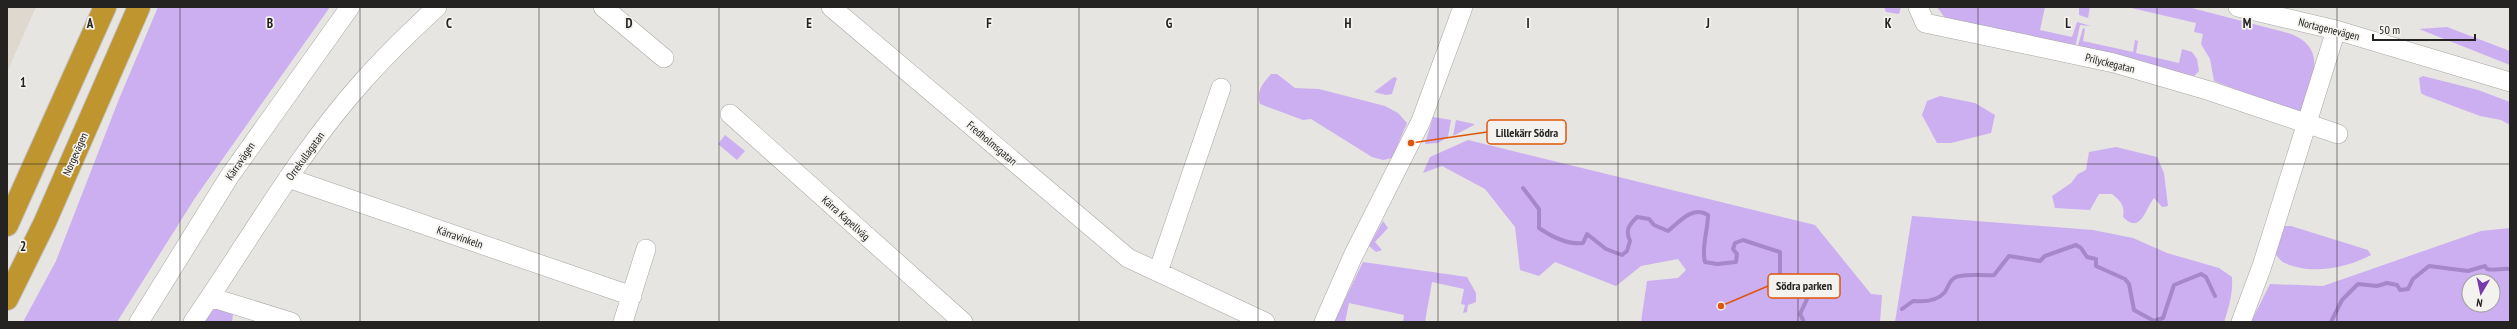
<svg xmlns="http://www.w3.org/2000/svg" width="2517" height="329" font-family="'PT Sans Narrow',sans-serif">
  <rect width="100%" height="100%" fill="#e6e5e1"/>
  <path fill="#ded8ce" d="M7,7h29l-29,65z"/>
  <path fill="#ccaff0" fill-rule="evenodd" d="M158,7h172l-135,191 -78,124h-94l33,-61 63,-162z
    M1884,7h17l-2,7 -13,-2z
    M1937,7h108l-5,23 32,7 5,-15 14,4 -11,-1 -5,23 -130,-30z
    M2079,7h11l-2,11 -9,-3z
    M2127,7h61l100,26c42,14 24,49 13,78l-5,1 -82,-31 -4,-22 -9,-15 2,-10 -9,-2 2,-9z
    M2447,27l63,24v14l-91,-36z
    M2083,28l2,1 -2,12 50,11 2,-12 3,1 -2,12 43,10 3,-14 10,3 5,7 2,12 -5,5 -117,-27z
    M1271,74h6l18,14 24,1 66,17 13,7 9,10 -15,35 -9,2 -11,-3 -61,-38 -8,1 -43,-16c-4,-13 3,-21 11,-30z
    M2423,76l55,14 32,12v23l-9,-5 -21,-4 -56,-21 -3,-2 -2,-15z
    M1394,77l3,1 -5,16 -6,1 -12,-3z
    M1940,96l35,7 20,12 -4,18 -40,10h-14l-15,-28 5,-14z
    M1433,117l18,3 -3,17 -10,6 -13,1z
    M1456,120l18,4v1l-21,11z
    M725,135l20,16 -8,9 -19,-16z
    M1468,140l347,85 56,69 11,1 -2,27h-239l6,-41 31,-3 8,-8 -8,-11 -37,7 -25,20 -61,-24 -16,14 -19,-6 -5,-43 -30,-38 -43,-23 -19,7 7,-16z
    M2116,147l41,10 7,16 4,33 -6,1 -8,-9c-9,11 -13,37 -31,19 2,-11 -2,-16 -11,-23h-13l-9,16 -35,-2 -3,-12 19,-13 7,-9 8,-4 3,-18z
    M1912,216l181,14 40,8 34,15 52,15 13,9c1,16 -3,30 -8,45h-329z
    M1383,221l5,7 -13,14 7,8 -6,2 -7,-6z
    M2284,226h7l77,24 3,5c-24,13 -61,20 -86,8 -4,-1 -8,-7 -11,-11z
    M2510,228v94h-259l19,-38 53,2 158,-55zM2469,281h24v24h-24z
    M1363,262l104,15 9,16v9l-8,3 -1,7 -4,1 2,-8 -4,-1 3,-15 -32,-7 -7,40h-22l1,-7 -55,-12 -4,19h-11z
    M215,308l18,5 -1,9h-30l9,-12z"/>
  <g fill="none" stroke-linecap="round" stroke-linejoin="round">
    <path stroke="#a688ca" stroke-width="4" d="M1523,188l16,21v19c13,9 28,17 44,15l4,-9 19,15 16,6 5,-4 3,-10c-5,-11 -1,-16 7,-24l12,2 5,6 14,6c11,-9 25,-26 40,-16 0,15 -7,33 -3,47l12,2 19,-2 1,-8 -4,-5 2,-6 8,-3 37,12v23c7,2 15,0 22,3 16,7 2,26 -2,36l4,8
      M1902,309l11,-8c10,1 24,0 32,-9 4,-6 4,-12 11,-15 11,-4 26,-1 38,-2l15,-19 31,5 5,-5 31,-11 5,3 6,9 9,2v7l29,13 4,5 5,26 20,11 9,-3 11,-33 27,-11 5,3 9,19
      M2331,322l11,-22 16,-16 19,2 10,-3 10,2 3,5 8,-1 5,-10 16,-13 39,5 17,-5 2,3c8,2 15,-1 23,0"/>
    <g stroke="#a7a6a2" stroke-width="20">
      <path id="minor" d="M603,7l61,51
        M831,7l297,251 137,64
        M1918,7l7,16 189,40 96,28 128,43
        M2238,7l98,23 174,52
        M730,114l233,208
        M288,178l344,118
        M1158,272l63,-184
        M210,297l81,25
        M139,322l90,-145 121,-170
        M193,322c56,-81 105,-169 171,-242 23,-26 48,-50 73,-73
        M623,322l23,-73
        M1324,322l29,-66 68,-135 42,-114
        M2241,322l21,-56 74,-236"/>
    </g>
    <g stroke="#c2c1c1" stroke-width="24">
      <path id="highway" d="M7,225l98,-218
        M7,299l38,-77 94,-215"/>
    </g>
    <use href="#minor" stroke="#fff" stroke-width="19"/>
    <use href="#highway" stroke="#be952e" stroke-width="22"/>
  </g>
  <path fill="none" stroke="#242322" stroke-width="1" stroke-opacity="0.55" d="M180,7v315M360,7v315M539,7v315M719,7v315M899,7v315M1079,7v315M1258,7v315M1438,7v315M1618,7v315M1798,7v315M1978,7v315M2157,7v315M2337,7v315M7,164h2503"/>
  <g text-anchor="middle" stroke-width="3.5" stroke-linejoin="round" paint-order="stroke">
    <g font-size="11" fill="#242322" stroke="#f4f2ee">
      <text transform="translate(2329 29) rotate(14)" y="4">Nortagenevägen</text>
      <text transform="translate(2110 63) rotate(14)" y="4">Prilyckegatan</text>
      <text transform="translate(992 143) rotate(40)" y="4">Fredholmsgatan</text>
      <text transform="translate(75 154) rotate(-66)" y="4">Norgevägen</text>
      <text transform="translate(305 156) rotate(-54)" y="4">Orrekullagatan</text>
      <text transform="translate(240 161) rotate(-56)" y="4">Kärravägen</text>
      <text transform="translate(846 218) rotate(42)" y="4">Kärra Kapellväg</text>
      <text transform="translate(460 237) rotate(19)" y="4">Kärravinkeln</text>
    </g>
  </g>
  <g font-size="13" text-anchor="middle" font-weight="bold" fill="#242322" stroke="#f4f2ee" stroke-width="3.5" stroke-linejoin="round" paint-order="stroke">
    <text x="90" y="28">A</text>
    <text x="270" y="28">B</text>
    <text x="449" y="28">C</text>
    <text x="629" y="28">D</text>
    <text x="809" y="28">E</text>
    <text x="989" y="28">F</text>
    <text x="1169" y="28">G</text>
    <text x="1348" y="28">H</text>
    <text x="1528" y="28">I</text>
    <text x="1708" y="28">J</text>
    <text x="1888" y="28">K</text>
    <text x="2068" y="28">L</text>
    <text x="2247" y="28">M</text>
    <text x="23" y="87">1</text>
    <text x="23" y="251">2</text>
  </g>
  <path fill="none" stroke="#de560d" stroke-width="1.5" d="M1411 143L1487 132M1721 306L1768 286"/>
  <g fill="#de560d" stroke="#f4f2ee" stroke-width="1.5">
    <circle cx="1411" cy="143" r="4"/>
    <circle cx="1721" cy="306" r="4"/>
  </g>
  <g fill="#f4f2ee" stroke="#de560d" stroke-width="1.5">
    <rect x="1487" y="120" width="79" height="24" rx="4"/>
    <rect x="1768" y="274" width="72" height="24" rx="4"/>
  </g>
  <g font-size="12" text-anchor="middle" font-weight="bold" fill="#242322">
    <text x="1527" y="137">Lillekärr Södra</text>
    <text x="1804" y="290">Södra parken</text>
  </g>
  <rect width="2517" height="329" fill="none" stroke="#242322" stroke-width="16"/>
  <g transform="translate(2481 293) rotate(189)"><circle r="19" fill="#f4f2ee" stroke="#a19f9c"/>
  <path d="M0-3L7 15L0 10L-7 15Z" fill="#7739ae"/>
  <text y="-6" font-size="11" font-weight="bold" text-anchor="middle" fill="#242322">N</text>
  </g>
  <path d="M2373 34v6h102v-6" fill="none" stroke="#242322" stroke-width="2"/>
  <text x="2379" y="34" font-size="12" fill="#242322" stroke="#f4f2ee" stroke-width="3" paint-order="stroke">50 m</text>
</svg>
